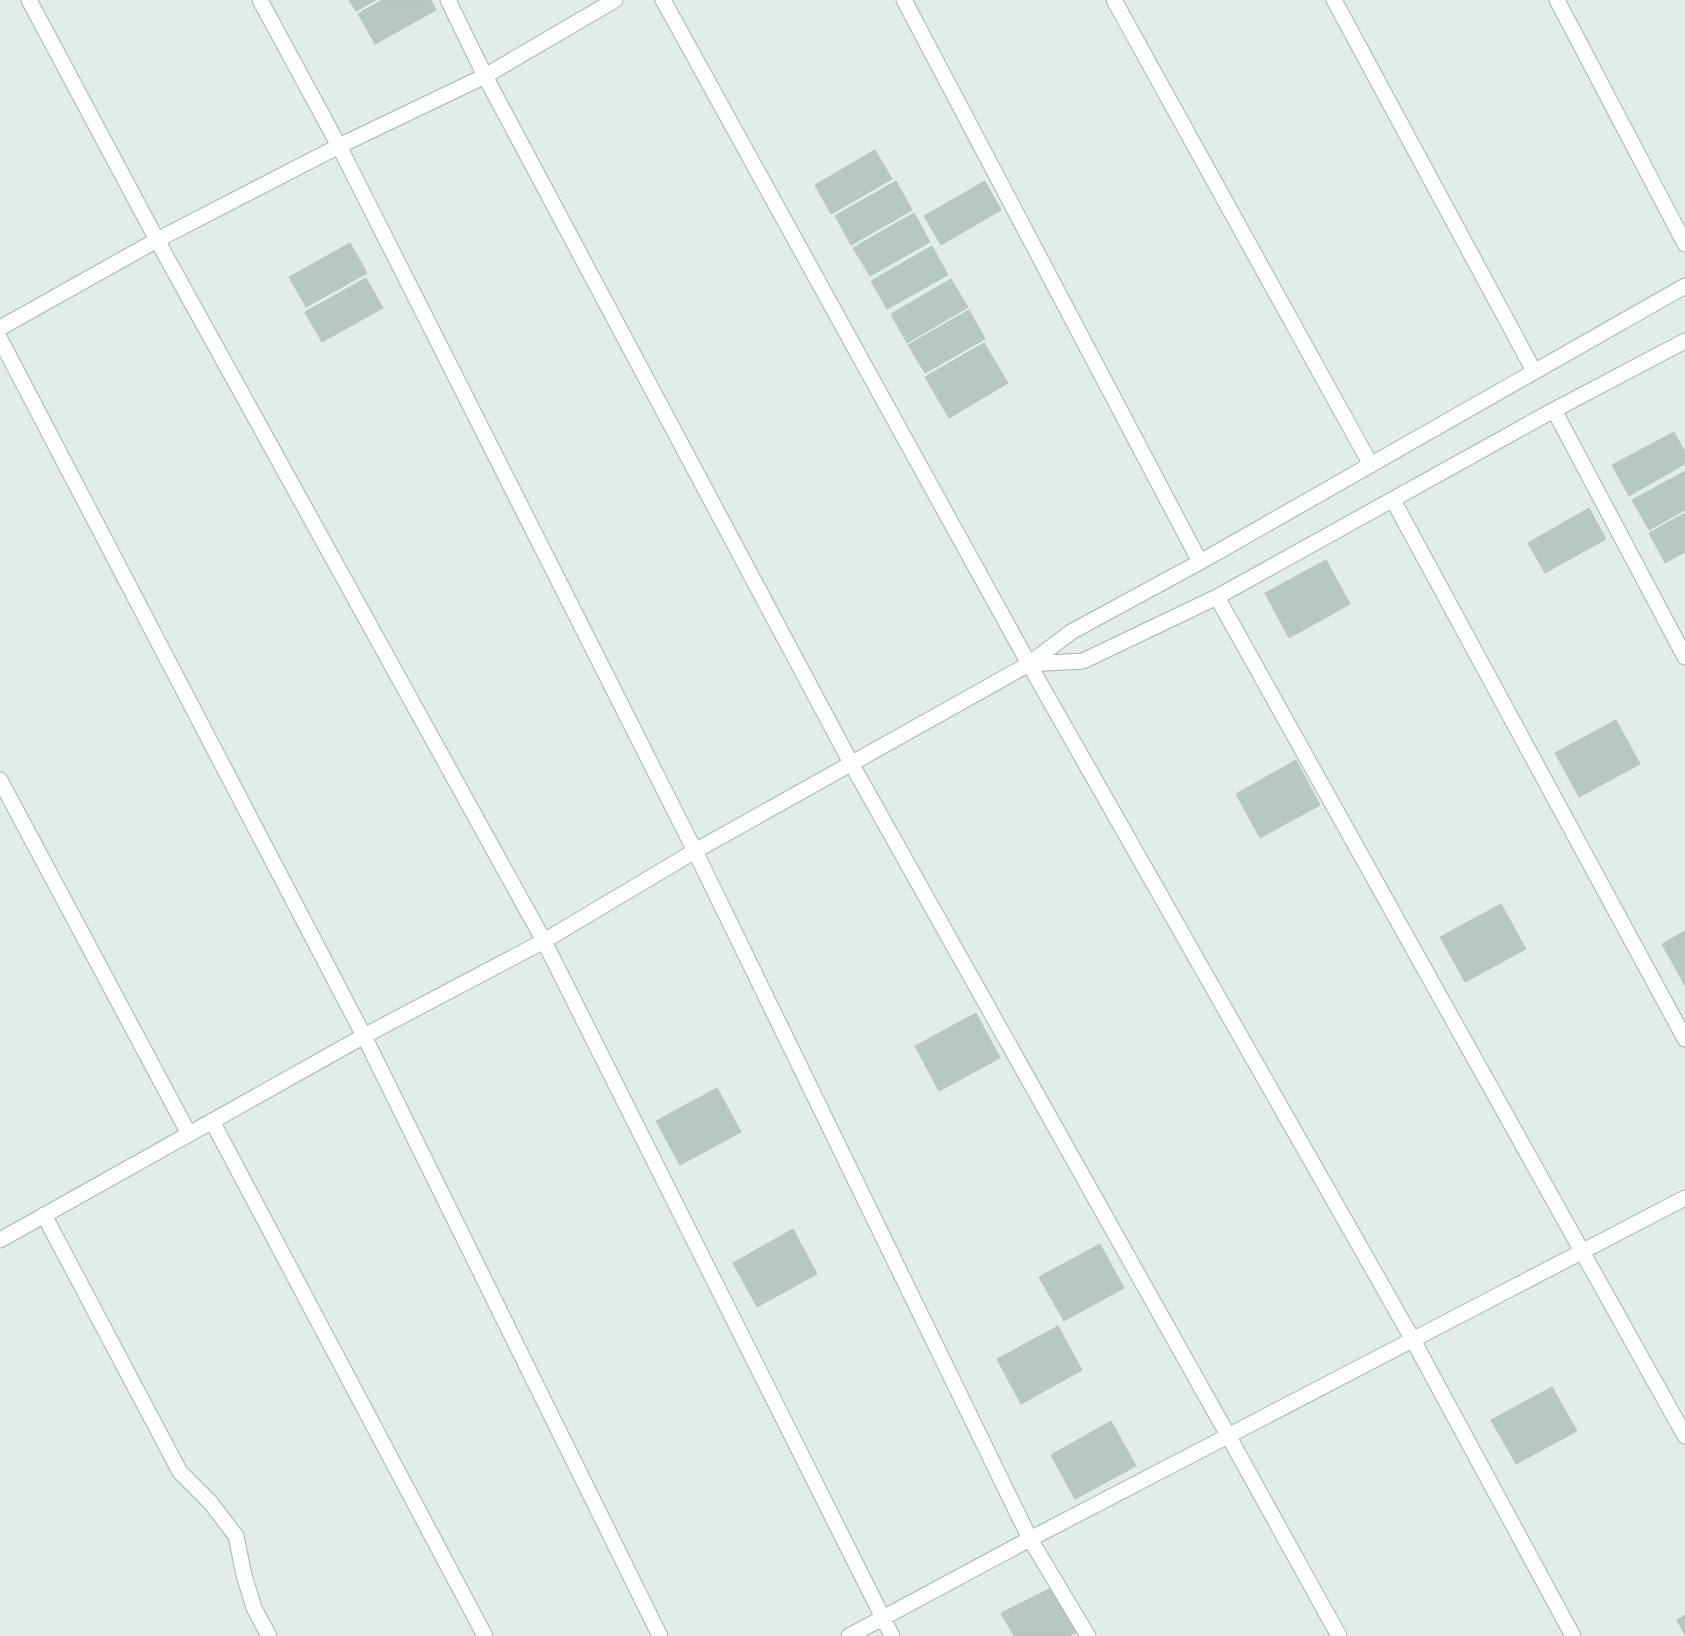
<svg xmlns="http://www.w3.org/2000/svg" width="1685" height="1636" font-family="'Archivo Narrow',sans-serif">
  <rect width="100%" height="100%" fill="#e2ede9"/>
  <path fill="#b7c7c2" stroke="#b4c6c0" d="M349,0h27l-20,11z
    M382,0h49l5,10 -61,34 -17,-30z
    M875,150l17,29 -61,35 -16,-29z
    M896,181l16,29 -61,35 -16,-29z
    M985,181l16,29 -60,35 -17,-29z
    M914,213l16,29 -60,34 -17,-28z
    M350,243l17,30 -61,34 -17,-30z
    M932,246l16,29 -61,34 -16,-28z
    M366,278l17,30 -61,34 -17,-30z
    M951,279l17,28 -61,36 -16,-29z
    M969,310l16,29 -60,34 -17,-28z
    M984,343l24,40 -59,35 -24,-41z
    M1674,432l11,20v12l-56,32 -17,-31z
    M1685,471v39l-36,20 -17,-30z
    M1589,508l17,31 -61,34 -17,-30z
    M1685,513v39l-20,11 -16,-30z
    M1326,560l24,44 -61,34 -24,-45z
    M1616,720l24,44 -61,33 -24,-44z
    M1296,760l24,45 -60,33 -24,-44z
    M1501,904l25,45 -61,33 -25,-45z
    M1685,931v55l-23,-42z
    M976,1013l24,45 -61,33 -24,-45z
    M717,1088l24,44 -61,33 -24,-44z
    M793,1229l24,45 -60,33 -24,-44z
    M1100,1244l24,44 -60,33 -25,-44z
    M1058,1326l24,44 -61,34 -24,-45z
    M1552,1387l25,44 -61,33 -25,-44z
    M1111,1421l25,45 -61,33 -24,-44z
    M1053,1587l24,45 -8,4h-55l-13,-23z
    M1685,1615v20l-8,-15z"/>
  <g fill="none" stroke-linecap="round" stroke-linejoin="round">
    <g stroke="#a4b5b1" stroke-width="17">
      <path id="minor" d="M29,0l128,240 387,701 348,695
        M260,0l79,146 356,705 335,688 58,97
        M448,0l37,76 366,687 378,674 110,199
        M663,0l366,664 384,676 160,296
        M904,0l296,562
        M1114,0l257,465
        M1334,0l200,371
        M1557,0l128,244
        M0,328l157,-88 182,-94 146,-70 130,-76
        M0,339l364,697 296,600
        M1554,410l131,247
        M1393,500l292,539
        M1217,597l468,839
        M1029,664l54,-3 134,-64 337,-187 131,-69
        M0,780l189,354
        M212,1121l273,515
        M44,1215l136,257 30,30 26,34 8,39 10,33 15,28
        M0,1240l364,-204 180,-95 151,-90 334,-187 42,-32 129,-70 485,-276
        M849,1636l181,-97 655,-341"/>
    </g>
    <use href="#minor" stroke="#fff" stroke-width="15"/>
  </g>
</svg>
